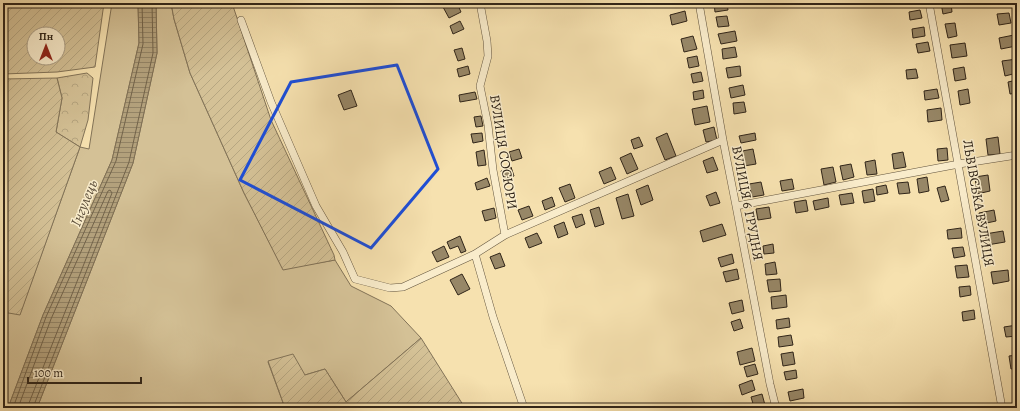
<svg xmlns="http://www.w3.org/2000/svg" width="1020" height="411" font-family="Alegreya,serif">
  <defs>
    <pattern id="forest-crowns" width="20" height="18" patternUnits="userSpaceOnUse"><rect width="20" height="18" fill="#d4c196"/><path d="M2 6a3 3 0 1 1 6 0M12 15a3 3 0 1 1 6 0" fill="none" stroke="#b6a681"/></pattern>
    <pattern id="garden-furrows" width="10" height="10" patternUnits="userSpaceOnUse"><rect width="10" height="10" fill="#d4c196"/><path d="M-1 1l2-2M0 10L10 0M9 11l2-2" fill="none" stroke="#b6a681"/></pattern>
    <pattern id="water-rules" width="6" height="5" patternUnits="userSpaceOnUse"><rect width="6" height="5" fill="#b3a17c"/><path d="M0 2.5h6" fill="none" stroke="#928365"/></pattern>
  </defs>
  <rect width="100%" height="100%" fill="#f6e1af"/>
  <filter id="stains"><feTurbulence type="fractalNoise" baseFrequency=".005" numOctaves="4"/><feColorMatrix values="0 0 0 0 .2 0 0 0 0 .09 0 0 0 0 .02 0 0 0 .5 -.17"/></filter>
  <radialGradient id="worn" r=".72"><stop offset=".6" stop-color="#630" stop-opacity="0"/><stop offset="1" stop-color="#630" stop-opacity=".3"/></radialGradient>
  <path fill="#d4c196" stroke="#827358" d="M112,3h26l1,40 -27,117 -69,155 -35,93h-5v-96l17,2 60,-167 9,2z
    M156,3h15l3,16 16,54 54,120 39,76 52,-9 16,26 40,20 30,32 -75,64 -21,-33 -20,6 -37,-13 17,46h-248l96,-245 24,-110z"/>
  <path fill="url(#forest-crowns)" stroke="#827358" d="M87,73l6,5 -5,42 -8,27 -24,-15 6,-34 -5,-20z"/>
  <path fill="url(#garden-furrows)" stroke="#827358" fill-rule="evenodd" d="M3,3h101l-9,64 -38,5 -54,2zM34,34h24v24h-24z
    M171,3h61l39,117 63,135 1,5 -52,10 -39,-77 -54,-120 -16,-54z
    M57,78l5,20 -6,34 24,15 -60,168 -17,-3v-233z
    M421,338l44,70h-180l-17,-47 25,-7 12,21 20,-6 21,33z"/>
  <path fill="url(#water-rules)" stroke="#7f6f54" d="M138,3h18l1,50 -24,110 -96,245h-29l35,-93 69,-155 27,-117z"/>
  <g fill="none" stroke-linecap="round" stroke-linejoin="round">
    <path stroke="#72634a" stroke-width="1" d="M13,408l33,-91 70,-156 27,-117 -1,-41
      M18,408l33,-89 57,-128 2,-1 2,3 -83,210v5
      M34,408v-3l95,-243 24,-109 -1,-50"/>
  </g>
  <path fill="#978767" stroke="#302519" d="M450,3h7l4,9 -12,6 -6,-11z
    M714,3h13l1,7 -13,2z
    M941,3h10l1,9 -9,2z
    M920,10l2,8 -12,2 -1,-8z
    M685,11l2,10 -15,4 -2,-10z
    M1009,13l2,10 -12,2 -2,-11z
    M727,16l2,10 -11,1 -2,-10z
    M460,21l4,8 -11,5 -3,-8z
    M955,23l2,13 -9,2 -3,-14z
    M924,27l1,9 -12,2 -1,-9z
    M735,31l2,10 -16,3 -3,-10z
    M1014,35l2,11 -15,3 -2,-11z
    M693,36l4,13 -13,3 -3,-13z
    M928,42l2,9 -12,2 -2,-9z
    M965,43l2,13 -15,2 -2,-13z
    M735,47l2,10 -14,2 -1,-10z
    M462,48l3,11 -7,2 -4,-11z
    M697,56l2,10 -10,2 -2,-10z
    M1017,59v14l-12,3 -3,-15z
    M468,66l2,8 -11,3 -2,-8z
    M740,66l1,10 -13,2 -2,-10z
    M964,67l2,12 -11,2 -2,-12z
    M916,69l2,9 -11,1 -1,-9z
    M701,72l2,9 -10,2 -2,-9z
    M1017,80v13l-7,1 -2,-12z
    M743,85l2,10 -14,3 -2,-10z
    M937,89l2,9 -14,2 -1,-9z
    M968,89l2,14 -10,2 -2,-14z
    M351,90l6,16 -13,4 -6,-15z
    M703,90l1,8 -10,2 -1,-8z
    M475,92l2,7 -17,3 -1,-7z
    M744,102l2,10 -12,2 -1,-11z
    M707,106l3,16 -15,3 -3,-16z
    M941,108l1,12 -14,2 -1,-12z
    M481,116l2,10 -7,1 -2,-10z
    M714,127l3,13 -11,2 -3,-12z
    M482,133l1,8 -10,2 -2,-9z
    M667,133l9,23 -11,4 -9,-22z
    M755,133l1,7 -15,3 -2,-7z
    M639,137l4,9 -9,3 -3,-9z
    M998,137l2,17 -12,1 -2,-16z
    M947,148l1,12 -10,1 -1,-12z
    M519,149l3,9 -10,3 -3,-9z
    M753,149l3,15 -12,2 -2,-15z
    M484,150l2,15 -8,1 -2,-14z
    M903,152l3,15 -12,2 -2,-15z
    M631,153l7,16 -11,5 -7,-16z
    M713,157l5,13 -11,3 -4,-12z
    M875,160l2,14 -10,1 -2,-13z
    M851,164l3,13 -11,3 -3,-14z
    M511,167l3,9 -10,3 -3,-8z
    M611,167l5,12 -12,5 -5,-12z
    M833,167l3,15 -12,3 -3,-16z
    M988,175l2,16 -13,3 -2,-17z
    M927,177l2,14 -10,2 -2,-14z
    M487,178l3,8 -13,4 -2,-7z
    M792,179l2,10 -12,2 -2,-10z
    M761,182l3,13 -12,2 -3,-13z
    M908,182l2,11 -11,1 -2,-11z
    M570,184l5,14 -10,4 -6,-14z
    M648,185l5,15 -12,5 -5,-15z
    M886,185l2,8 -11,2 -1,-8z
    M945,186l4,14 -8,2 -4,-14z
    M873,189l2,12 -11,2 -2,-12z
    M716,192l4,11 -10,3 -4,-10z
    M852,193l2,10 -13,2 -2,-10z
    M628,194l6,22 -12,3 -6,-21z
    M552,197l3,9 -10,4 -3,-9z
    M828,198l1,9 -14,3 -2,-9z
    M806,200l2,11 -12,2 -2,-11z
    M529,206l4,10 -11,4 -4,-10z
    M599,207l5,17 -9,3 -5,-17z
    M769,207l2,11 -13,2 -2,-11z
    M494,208l2,10 -11,3 -3,-10z
    M994,210l2,11 -14,3 -3,-11z
    M582,214l3,10 -9,4 -4,-11z
    M564,222l4,12 -10,4 -4,-12z
    M722,224l4,11 -23,7 -3,-11z
    M961,228l1,10 -14,1 -1,-9z
    M1003,231l2,11 -18,3 -2,-11z
    M537,233l5,10 -13,5 -4,-10z
    M460,236l6,15 -5,2 -3,-7 -8,3 -3,-7z
    M773,244l1,9 -10,1 -1,-8z
    M444,246l5,11 -12,5 -5,-10z
    M963,247l2,9 -11,2 -2,-10z
    M500,253l5,13 -10,3 -5,-12z
    M732,254l2,9 -13,4 -3,-9z
    M775,262l2,12 -11,1 -1,-11z
    M967,265l2,12 -12,1 -2,-12z
    M737,269l2,10 -13,3 -3,-10z
    M1008,270l1,11 -16,3 -2,-12z
    M462,274l8,15 -12,6 -8,-15z
    M780,279l1,12 -12,1 -2,-12z
    M970,286l1,9 -11,2 -1,-10z
    M786,295l1,12 -15,2 -1,-12z
    M742,300l2,11 -12,3 -3,-11z
    M974,310l1,9 -12,2 -1,-9z
    M789,318l1,9 -13,2 -1,-9z
    M740,319l3,9 -9,3 -3,-9z
    M1017,325v11l-11,1 -2,-10z
    M791,335l2,10 -14,2 -1,-10z
    M752,348l3,13 -15,4 -3,-13z
    M793,352l2,12 -12,2 -2,-12z
    M1017,355v13l-6,1 -2,-13z
    M755,364l3,10 -11,3 -3,-10z
    M796,370l1,8 -11,2 -2,-8z
    M752,380l3,10 -13,5 -3,-10z
    M803,389l1,9 -14,3 -2,-9z
    M762,394l3,11 -11,2 -3,-10z"/>
  <g fill="none" stroke-linecap="round" stroke-linejoin="round">
    <g stroke="#62543e" stroke-width="8">
      <path id="minor" d="M480,3l7,38 1,15 -8,30 8,39 5,45 12,65
        M699,3l24,137 13,66 34,178 6,24
        M929,3l73,405
        M1015,3l2,7
        M241,20l30,82 45,104 27,46 12,27 35,9 13,-1 72,-33 30,-19 218,-95
        M736,206l223,-42 58,-9
        M475,254l18,63 31,91"/>
    </g>
    <use href="#minor" stroke="#f9eccb" stroke-width="7"/>
  </g>
  <path fill="none" stroke="#1d4ed8" stroke-width="3" stroke-linejoin="round" d="M397,65l41,104 -67,79 -131,-68 51,-98z"/>
  <g text-anchor="middle" stroke-width="3" stroke-linejoin="round" paint-order="stroke">
    <g font-size="14" fill="#302519" stroke="#f9eccb">
      <text transform="translate(504 152) rotate(81)" y="5">ВУЛИЦЯ СОСЮРИ</text>
      <text transform="translate(748 203) rotate(79)" y="5">ВУЛИЦЯ 6 ГРУДНЯ</text>
      <text transform="translate(979 203) rotate(80)" y="5">ЛЬВІВСЬКА ВУЛИЦЯ</text>
    </g>
    <g font-size="15" font-style="italic" fill="#5e503c" stroke="#f9eccb">
      <text transform="translate(84 203) rotate(-68)" y="5">Інгулець</text>
    </g>
  </g>
  <rect width="1020" height="411" fill="none" stroke="#f6e1af" stroke-width="16"/>
  <rect x="4" y="4" width="1012" height="403" fill="none" stroke="#302519" stroke-width="2"/>
  <rect x="8" y="8" width="1004" height="395" fill="none" stroke="#302519"/>
  <g transform="translate(46 46)"><circle r="19" fill="#f9eccb" stroke="#a99c84"/>
  <path d="M0-3L7 15L0 10L-7 15Z" fill="#8f2418"/>
  <text y="-6" font-size="11" font-weight="bold" text-anchor="middle" fill="#302519">Пн</text>
  </g>
  <path d="M28 377v6h113v-6" fill="none" stroke="#302519" stroke-width="2"/>
  <text x="34" y="377" font-size="12" fill="#302519" stroke="#f9eccb" stroke-width="3" paint-order="stroke">100 m</text>
  <rect width="100%" height="100%" filter="url(#stains)"/>
  <rect width="100%" height="100%" fill="url(#worn)"/>
</svg>
